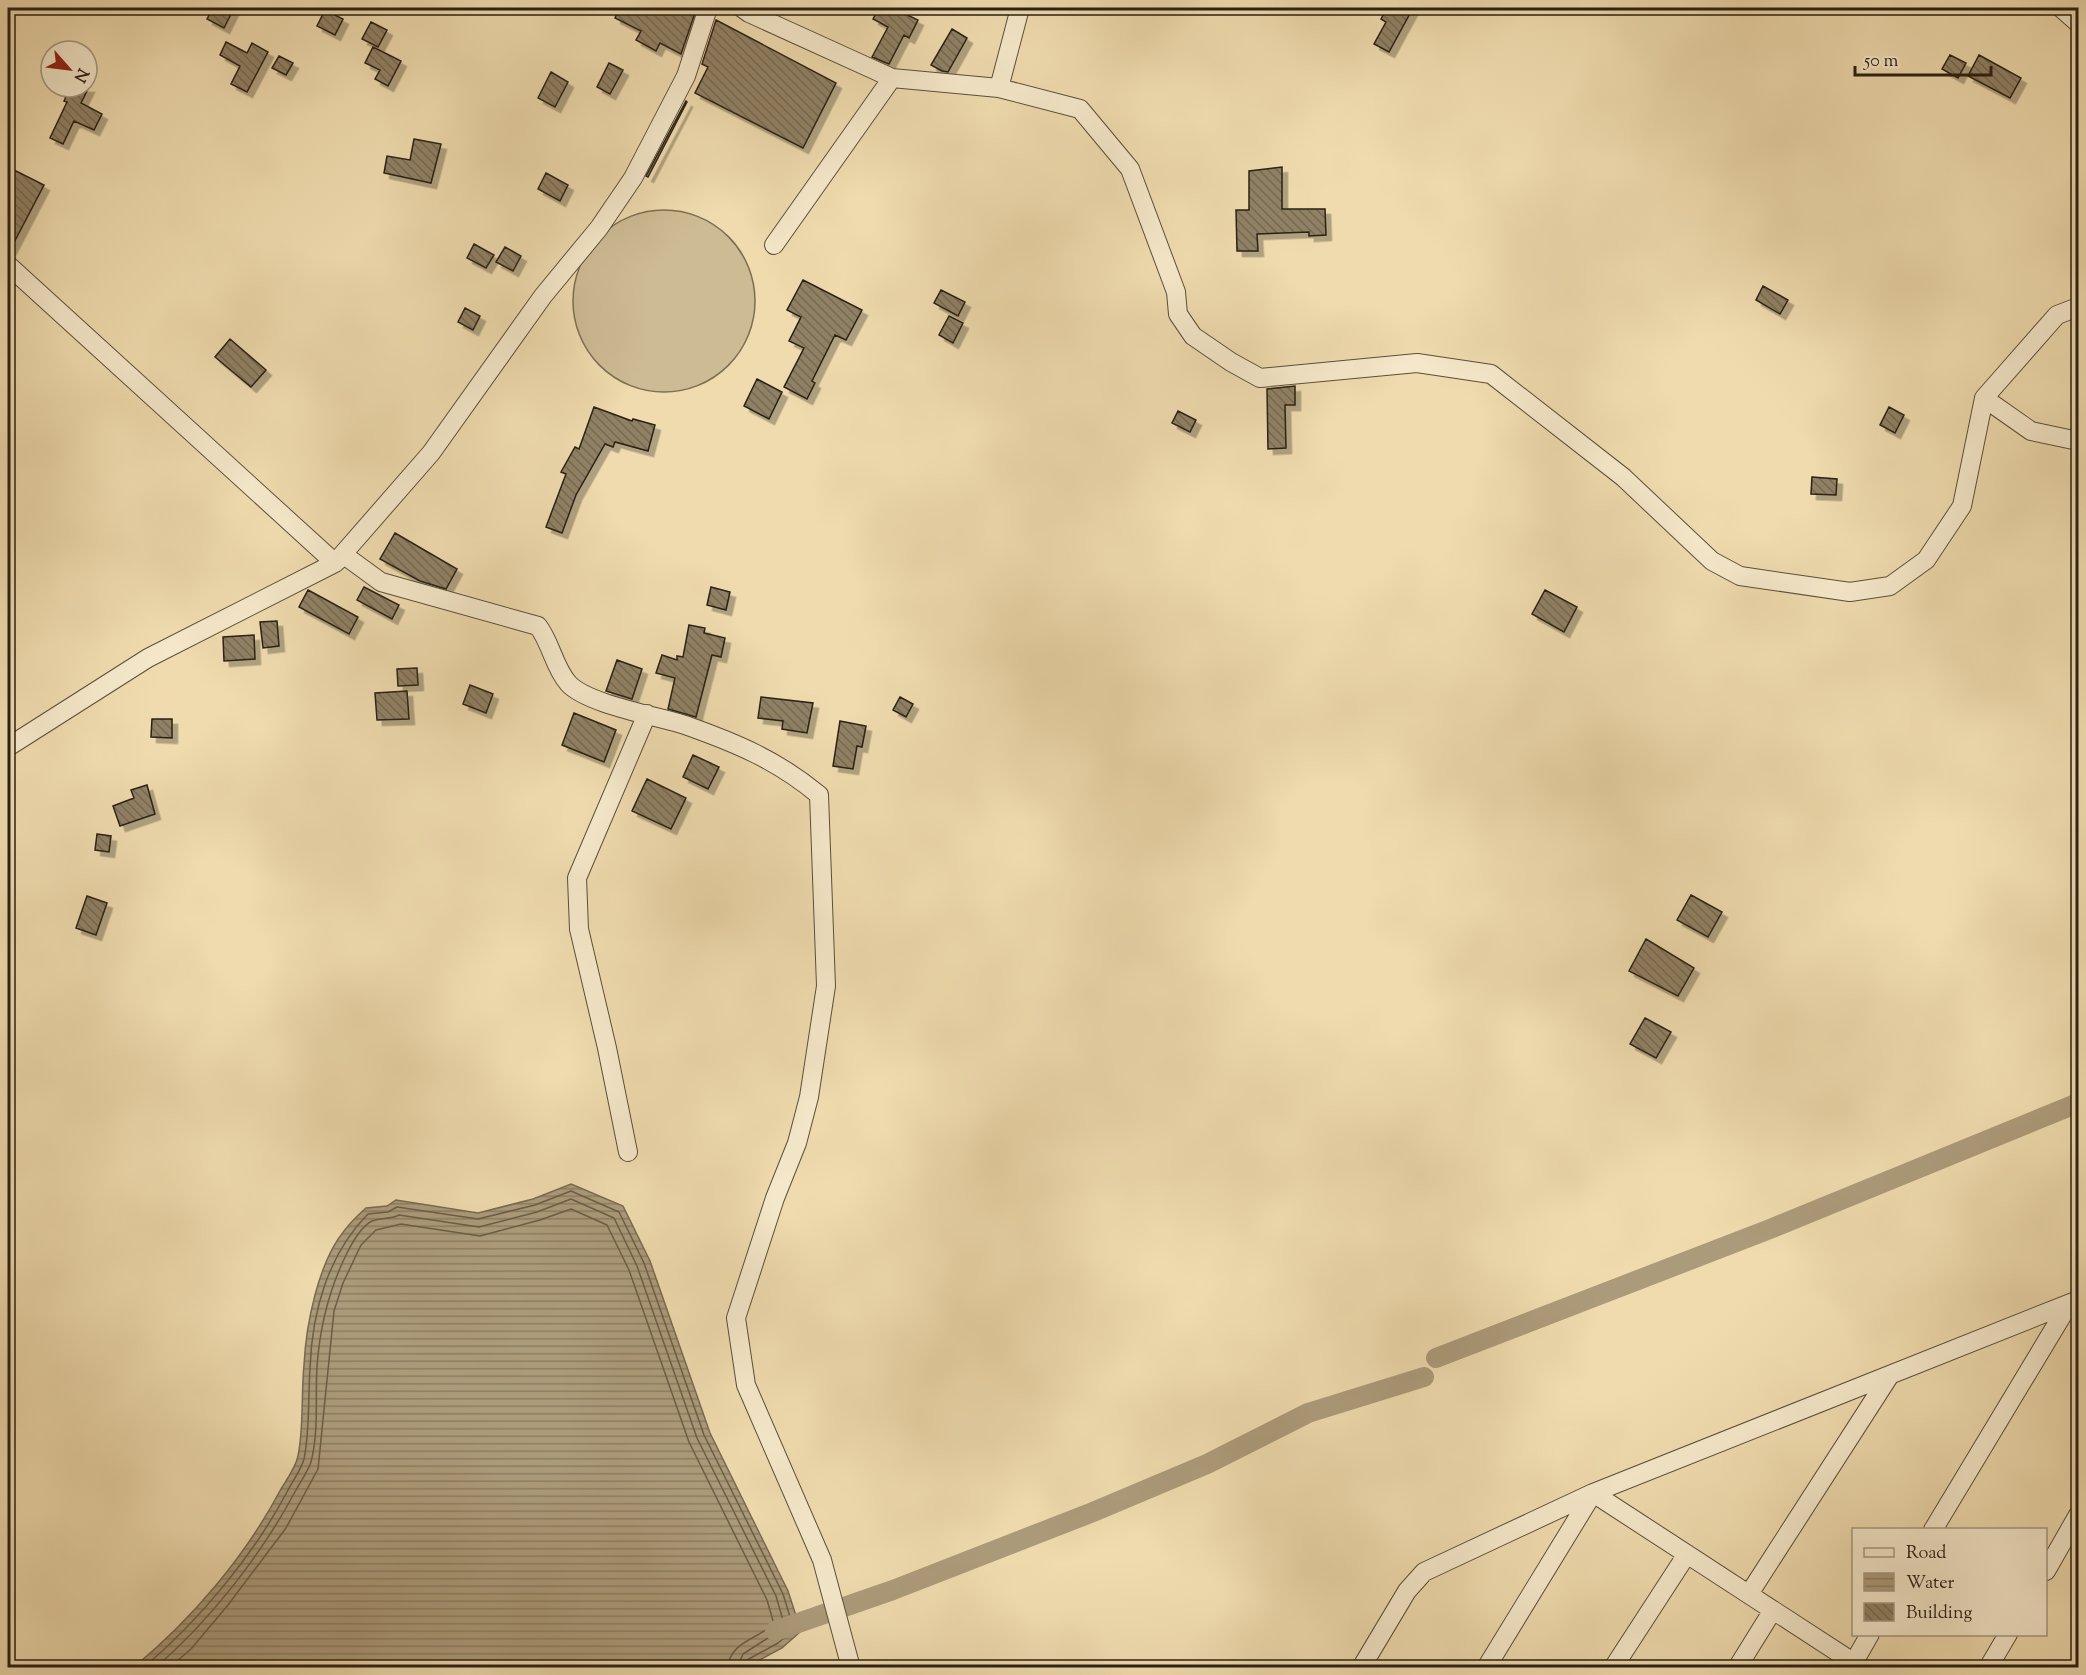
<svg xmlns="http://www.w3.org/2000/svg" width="2086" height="1675" font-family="'Sorts Mill Goudy',serif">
  <defs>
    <pattern id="water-rules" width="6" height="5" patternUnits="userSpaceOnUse" patternTransform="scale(1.5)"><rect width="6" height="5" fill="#ac9b7a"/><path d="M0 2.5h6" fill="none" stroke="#8c7e63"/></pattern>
    <pattern id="building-back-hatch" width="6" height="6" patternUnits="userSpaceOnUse" patternTransform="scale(1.5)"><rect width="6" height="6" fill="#908165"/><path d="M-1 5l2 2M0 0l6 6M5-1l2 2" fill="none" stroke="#766952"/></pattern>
    <filter id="shadow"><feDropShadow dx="5.5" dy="5.5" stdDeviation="0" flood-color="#0004"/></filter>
  </defs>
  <rect width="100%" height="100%" fill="#efdbae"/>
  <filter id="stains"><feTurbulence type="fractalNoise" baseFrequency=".00333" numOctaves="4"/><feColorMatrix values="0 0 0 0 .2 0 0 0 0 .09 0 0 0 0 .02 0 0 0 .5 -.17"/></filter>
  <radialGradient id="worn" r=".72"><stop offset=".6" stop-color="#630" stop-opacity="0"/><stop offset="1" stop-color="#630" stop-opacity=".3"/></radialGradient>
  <path fill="#cdbb94" stroke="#7b6e54" stroke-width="1.5" d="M573 301a91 91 0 1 1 182 0a91 91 0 1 1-182 0Z"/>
  <path fill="url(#water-rules)" stroke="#786a52" stroke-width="1.5" d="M571,1184l52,22 27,55 60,172 78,158 13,40 -19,17 -36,19h-612c58,-48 111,-110 147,-178 6,-10 15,-22 17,-33 6,-30 3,-60 6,-91 2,-40 14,-102 40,-134 6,-8 14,-16 22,-23l21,-2 9,-6 82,13 55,-14z"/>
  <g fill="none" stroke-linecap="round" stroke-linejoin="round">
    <path stroke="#6a5e48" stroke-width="1.5" d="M143,1668c56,-47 110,-112 144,-176 5,-10 14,-22 17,-33 6,-29 4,-61 6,-91 2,-56 18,-114 58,-154l20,-2 9,-5 81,12 57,-14 36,-14 48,21 25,51 60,172 79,159 11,36 -16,13 -31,17 -3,8
      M155,1668c55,-47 107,-114 141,-178 5,-9 12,-19 15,-28 8,-31 4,-65 6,-96 3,-40 12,-77 30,-113 5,-10 15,-27 25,-32 9,-4 18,-1 27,-6l80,12 58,-15 34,-13 43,19 23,48 60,172 79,158 9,31 -42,27 -6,14
      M169,1668l22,-19 37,-44 58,-77 32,-59 16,-158 9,-28 18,-38 15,-15 25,-6 79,12 60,-16 31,-11 36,16 22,45 60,172 78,158 7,24c-16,15 -45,18 -46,44"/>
    <path stroke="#ac9b7a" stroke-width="20" d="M1436,1358l334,-129 308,-126
      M775,1631l118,-41 200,-78 114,-48 101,-51 116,-36"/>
  </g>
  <path fill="url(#building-back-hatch)" stroke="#292015" stroke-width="1.5" filter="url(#shadow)" d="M213,8h21l-10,20 -17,-9z
    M620,8h15l12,6 3,-6h41l5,2 -15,44 -21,-11 -4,8 -20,-11 5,-9 -26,-13z
    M879,8h14l25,12 -9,18 -5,-3 -15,29 -17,-7 16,-30 -15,-8z
    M1387,8h26l-24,44 -15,-8 12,-22 -5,-3z
    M325,10l18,9 -8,16 -18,-9z
    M716,20l120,63 -33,65 -108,-55 13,-26 -6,-3z
    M371,22l16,8 -9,17 -16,-8z
    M952,29l15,9 -19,34 -6,-1 -11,-6z
    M226,42l21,11 5,-10 16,9 -21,40 -16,-8 9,-18 -20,-11z
    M373,47l28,14 -13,25 -13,-7 5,-9 -15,-7z
    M1950,55l16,8 -8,15 -16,-9z
    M1979,55l42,23 -11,20 -42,-22z
    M279,56l14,7 -7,12 -14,-7z
    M609,63l14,7 -13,24 -13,-7z
    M551,72l17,10 -13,25 -17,-9z
    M70,87h19l-8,16 21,11 -8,16 -20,-9 -11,23 -13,-6 17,-36 -3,-1z
    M686,101l1,1 -39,75 -2,-1z
    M414,139l27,5 -10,39 -47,-10 3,-17 23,4z
    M8,167l36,18 -36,69z
    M1282,167v42h43l1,26 -17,1v-4l-52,2 1,17h-21l-1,-41h13v-39z
    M546,173l22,12 -8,16 -22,-12z
    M474,244l20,11 -8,13 -19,-10z
    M505,247l16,9 -8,15 -17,-9z
    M803,280l59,30 -16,30 -11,-5 -23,46 3,2 -8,16 -23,-12 20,-39 -15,-7 12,-24 -14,-7z
    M1763,286l25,14 -8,14 -24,-14z
    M941,290l24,12 -7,14 -24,-13z
    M465,308l15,8 -7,14 -15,-8z
    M949,316l14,7 -10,20 -14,-8z
    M230,339l36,31 -15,17 -36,-30z
    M757,379l25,13 -13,27 -25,-13z
    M1295,386v19h-10l1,43 -18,1 -1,-60z
    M594,407l38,14 1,-2 22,6 -7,26 -33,-9 -2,5 -8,-3 -29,51 -14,38 -16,-6 20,-53 -5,-2 14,-25 4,2z
    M1889,407l15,8 -9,18 -15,-8z
    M1178,411l18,9 -6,12 -18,-9z
    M1812,477l25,2 -1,16 -25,-1z
    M395,533l62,36 -11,20 -26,-8 -40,-22z
    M364,587l35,18 -7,14 -35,-19z
    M711,587l19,5 -4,18 -19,-5z
    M308,590l50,27 -9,17 -50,-27z
    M1545,590l32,17 -13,25 -32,-18z
    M277,621l2,25 -16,2 -3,-26z
    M689,625l16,3 -1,5 21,5 -4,19 -9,-2 -16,62 -28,-8 7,-31 -19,-5 6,-18 15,5v-4l6,1z
    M254,635l1,24 -31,2 -1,-24z
    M617,660l25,9 -10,30 -26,-8z
    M417,668l1,17 -20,1 -1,-17z
    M470,685l23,9 -7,19 -23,-9z
    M407,691l2,28 -32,1 -2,-27z
    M761,697l52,6 -6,30 -25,-4 1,-8 -25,-3z
    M900,697l13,7 -7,13 -13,-7z
    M574,713l42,17 -12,32 -42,-17z
    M152,719h20v19l-21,-1z
    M840,721l26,5 -4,21 -5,-1 -4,23 -20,-3z
    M693,755l26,12 -11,22 -25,-12z
    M647,779l39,19 -15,31 -39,-18z
    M147,785l8,29 -35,12 -7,-20 21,-8 -3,-8z
    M97,834l14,2 -2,16 -14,-2z
    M1691,895l31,17 -14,25 -31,-17z
    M87,896l20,7 -11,32 -20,-7z
    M1646,939l48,29 -16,28 -49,-25z
    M1645,1018l26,14 -15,26 -26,-14z"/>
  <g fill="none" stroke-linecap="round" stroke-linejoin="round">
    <g stroke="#5a4f3b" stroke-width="20">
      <path id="minor" d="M742,8l7,5 143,65 107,10 81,21 50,60 46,123 2,22 15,22 38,26 29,16 157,-15 74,11 132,103 89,84 28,15 110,16 40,-6 36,-26 36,-54 22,-108 47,33 47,10
        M2061,8l17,15
        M999,88l21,-80
        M774,245l118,-167
        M8,265l327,298 9,-8 37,27 157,44c13,17 16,41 30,57 18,21 89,33 117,42 51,18 92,35 134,70l7,191 -17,111 -12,46 -22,55 -39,120 10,67 76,175 29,108
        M1984,398l73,-83 21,-8
        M8,747l140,-89 187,-95 96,-110 112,-157 56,-68 34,-50 53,-102 22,-68
        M628,1152l-21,-104 -28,-119 -2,-51 70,-164
        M1593,1493l269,175
        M1933,1530l136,-226
        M2046,1571l32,-56
        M1749,1594l141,-219
        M1854,1662l16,-28
        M1361,1668l46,-77 17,-19 169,-79 485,-193
        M1486,1668l107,-175
        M1613,1668l74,-114
        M1737,1668l36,-58
        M1988,1668l20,-34"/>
    </g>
    <use href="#minor" stroke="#f5e8ca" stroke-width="18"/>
  </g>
  <rect width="2086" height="1675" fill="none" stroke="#efdbae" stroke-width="30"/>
  <rect x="9" y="9" width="2068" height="1657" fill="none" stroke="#292015" stroke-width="3"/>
  <rect x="15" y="15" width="2056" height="1645" fill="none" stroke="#292015" stroke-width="1.5"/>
  <rect x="1852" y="1528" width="195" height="108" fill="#f5e8ca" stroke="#a39882" stroke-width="1.5"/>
  <rect x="1864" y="1548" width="30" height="9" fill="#f5e8ca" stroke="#a39882" stroke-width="1.5"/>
  <text x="1906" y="1558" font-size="18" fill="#292015">Road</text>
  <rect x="1864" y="1573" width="30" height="18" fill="url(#water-rules)" stroke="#a39882" stroke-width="1.5"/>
  <text x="1906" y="1588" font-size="18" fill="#292015">Water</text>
  <rect x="1864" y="1603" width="30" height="18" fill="url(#building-back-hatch)" stroke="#a39882" stroke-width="1.5"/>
  <text x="1906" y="1618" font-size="18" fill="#292015">Building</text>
  <g transform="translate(69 69) rotate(118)"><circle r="28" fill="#f5e8ca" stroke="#a39882" stroke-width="1.5"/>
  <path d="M0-4.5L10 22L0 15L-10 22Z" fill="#8f2418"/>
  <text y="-9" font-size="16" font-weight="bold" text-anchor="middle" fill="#292015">N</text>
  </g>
  <path d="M1855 66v9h136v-9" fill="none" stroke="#292015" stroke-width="3"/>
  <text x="1864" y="66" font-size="18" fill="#292015" stroke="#f5e8ca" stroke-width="4.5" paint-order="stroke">50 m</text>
  <rect width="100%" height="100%" filter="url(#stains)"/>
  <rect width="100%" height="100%" fill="url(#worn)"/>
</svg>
